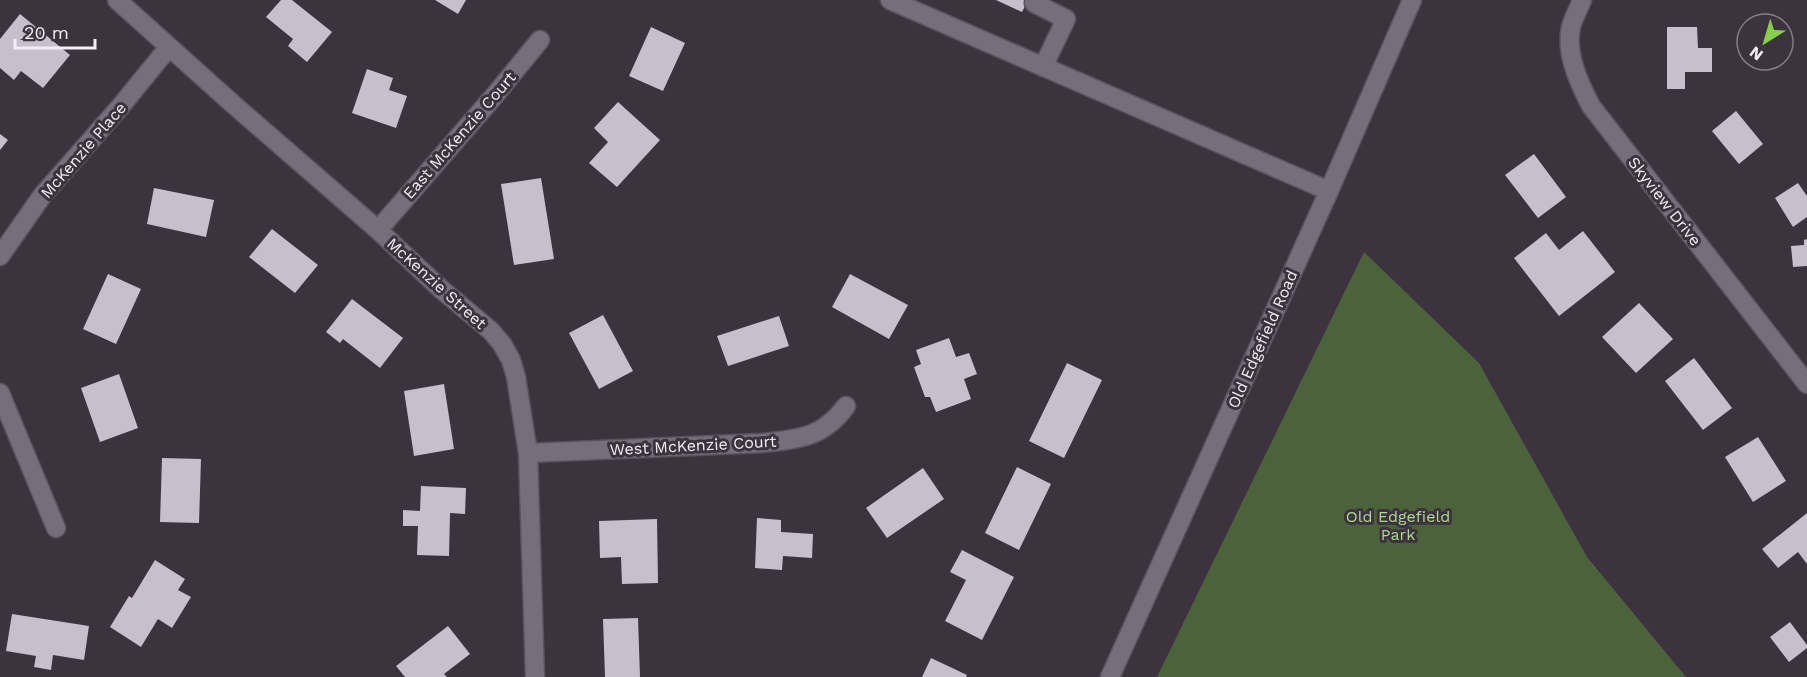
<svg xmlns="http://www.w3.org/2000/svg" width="1807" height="677" font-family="'Work Sans',sans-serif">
  <rect width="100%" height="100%" fill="#3d333f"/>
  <path fill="#4b623a" d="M1364,252l115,111 108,194 99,120h-529z"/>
  <path fill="#c9becc" d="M281,0h11l40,32 -25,30 -19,-16 5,-7 -27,-22z
    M435,0h31l-8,14z
    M996,0h32l-6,12z
    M20,14l50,41 -27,33 -22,-17 -7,9 -14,-12v-29z
    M651,27l34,16 -22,48 -34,-15z
    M1667,27h30l1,21h14v24h-27v17h-18z
    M367,69l26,9 -4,12 18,6 -11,32 -44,-15z
    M618,102l42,38 -43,47 -28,-24 19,-21 -14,-14z
    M1736,111l27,33 -24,20 -27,-33z
    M0,134l8,6 -8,10z
    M1534,154l32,43 -28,21 -33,-43z
    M541,178l13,81 -40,6 -13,-81z
    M1798,183l9,13v21l-14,10 -18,-29z
    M154,188l60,12 -8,37 -59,-13z
    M272,229l46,36 -23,28 -46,-36z
    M1583,231l32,41 -56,44 -45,-58 32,-25 13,17z
    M1807,239v27l-14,1 -2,-21 13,-1v-5z
    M108,274l33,15 -25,55 -33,-15z
    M850,274l58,31 -19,34 -57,-32z
    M352,299l51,39 -23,30 -37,-29 -3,4 -14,-11z
    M1639,303l34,36 -37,34 -34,-36z
    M603,315l30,56 -34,18 -30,-56z
    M779,316l10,30 -61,20 -11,-30z
    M949,338l7,19 13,-4 8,21 -13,5 7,20 -35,13 -6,-15h-5l-11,-30 7,-3 -5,-14z
    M1694,358l38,50 -29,22 -38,-49z
    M1067,363l35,17 -38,78 -35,-17z
    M119,374l19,54 -38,14 -19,-54z
    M444,384l10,65 -40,7 -10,-65z
    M1758,437l28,44 -33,21 -28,-45z
    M162,458l39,1 -2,64 -39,-1z
    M1017,467l34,17 -32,66 -34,-17z
    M923,468l21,31 -57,39 -21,-30z
    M421,486l45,2 -1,26 -15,-1 -1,43 -32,-1 1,-29h-15v-16l17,1z
    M1807,513v51l-9,-12 -20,16 -16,-19z
    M757,518l24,2v12l32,2 -1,24 -29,-2 -1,14 -27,-2z
    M657,519l1,64 -36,1 -1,-27 -21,1 -1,-37z
    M962,550l52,27 -32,63 -37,-19 21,-41 -16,-8z
    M155,560l30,19 -7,11 13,7 -19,31 -14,-9 -17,28 -31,-20 19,-31 3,2z
    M12,614l77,12 -5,34 -31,-5 -2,15 -17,-3 2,-11 -30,-5z
    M638,618l2,59h-35l-2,-58z
    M1790,622l17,23v3l-18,14 -19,-25z
    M448,626l22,28 -26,20 3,3h-42l-9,-11z
    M931,658l36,17 -1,2h-44z"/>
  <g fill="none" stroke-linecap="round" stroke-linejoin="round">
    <g stroke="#5a525c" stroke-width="21">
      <path id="minor" d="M117,0l117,105 144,125 63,59 50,42 11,13 9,16 5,17 12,76 7,224
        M890,0l439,191
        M1582,0c-3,9 -9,18 -11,27 -6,26 8,56 20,79l216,278
        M1034,3l32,16 -23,48
        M378,230l117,-135 45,-55
        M0,256l42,-60 78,-89 49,-60
        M0,393l56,135
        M528,453l234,-10c36,-4 61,-5 84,-37
        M1110,677l219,-486 83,-191"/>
    </g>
    <use href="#minor" stroke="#786d7b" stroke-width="18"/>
  </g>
  <g text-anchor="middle" stroke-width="6" stroke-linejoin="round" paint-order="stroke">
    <g font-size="16" fill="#f3edf5" stroke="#3d333f">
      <text transform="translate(459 135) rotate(-49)" y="6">East McKenzie Court</text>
      <text transform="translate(83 150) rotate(-49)" y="6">McKenzie Place</text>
      <text transform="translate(1665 201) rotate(52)" y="6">Skyview Drive</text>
      <text transform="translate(437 283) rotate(42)" y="6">McKenzie Street</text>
      <text transform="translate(1262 339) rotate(-66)" y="6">Old Edgefield Road</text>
      <text transform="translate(693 445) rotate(-3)" y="6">West McKenzie Court</text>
    </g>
    <g font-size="16" fill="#acd88e" stroke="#3d333f">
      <text x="1398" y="522">Old Edgefield<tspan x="1398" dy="18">Park</tspan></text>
    </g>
  </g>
  <g transform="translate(1765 42) rotate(217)"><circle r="28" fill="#3d333f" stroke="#867d88" stroke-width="1.5"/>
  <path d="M0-4.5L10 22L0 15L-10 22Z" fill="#87cf4a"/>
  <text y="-9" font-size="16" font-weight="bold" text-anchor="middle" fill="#f3edf5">N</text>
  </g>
  <path d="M15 39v9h80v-9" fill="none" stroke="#f3edf5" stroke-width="3"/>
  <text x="24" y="39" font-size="18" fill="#f3edf5" stroke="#3d333f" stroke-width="4.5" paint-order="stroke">20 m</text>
</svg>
